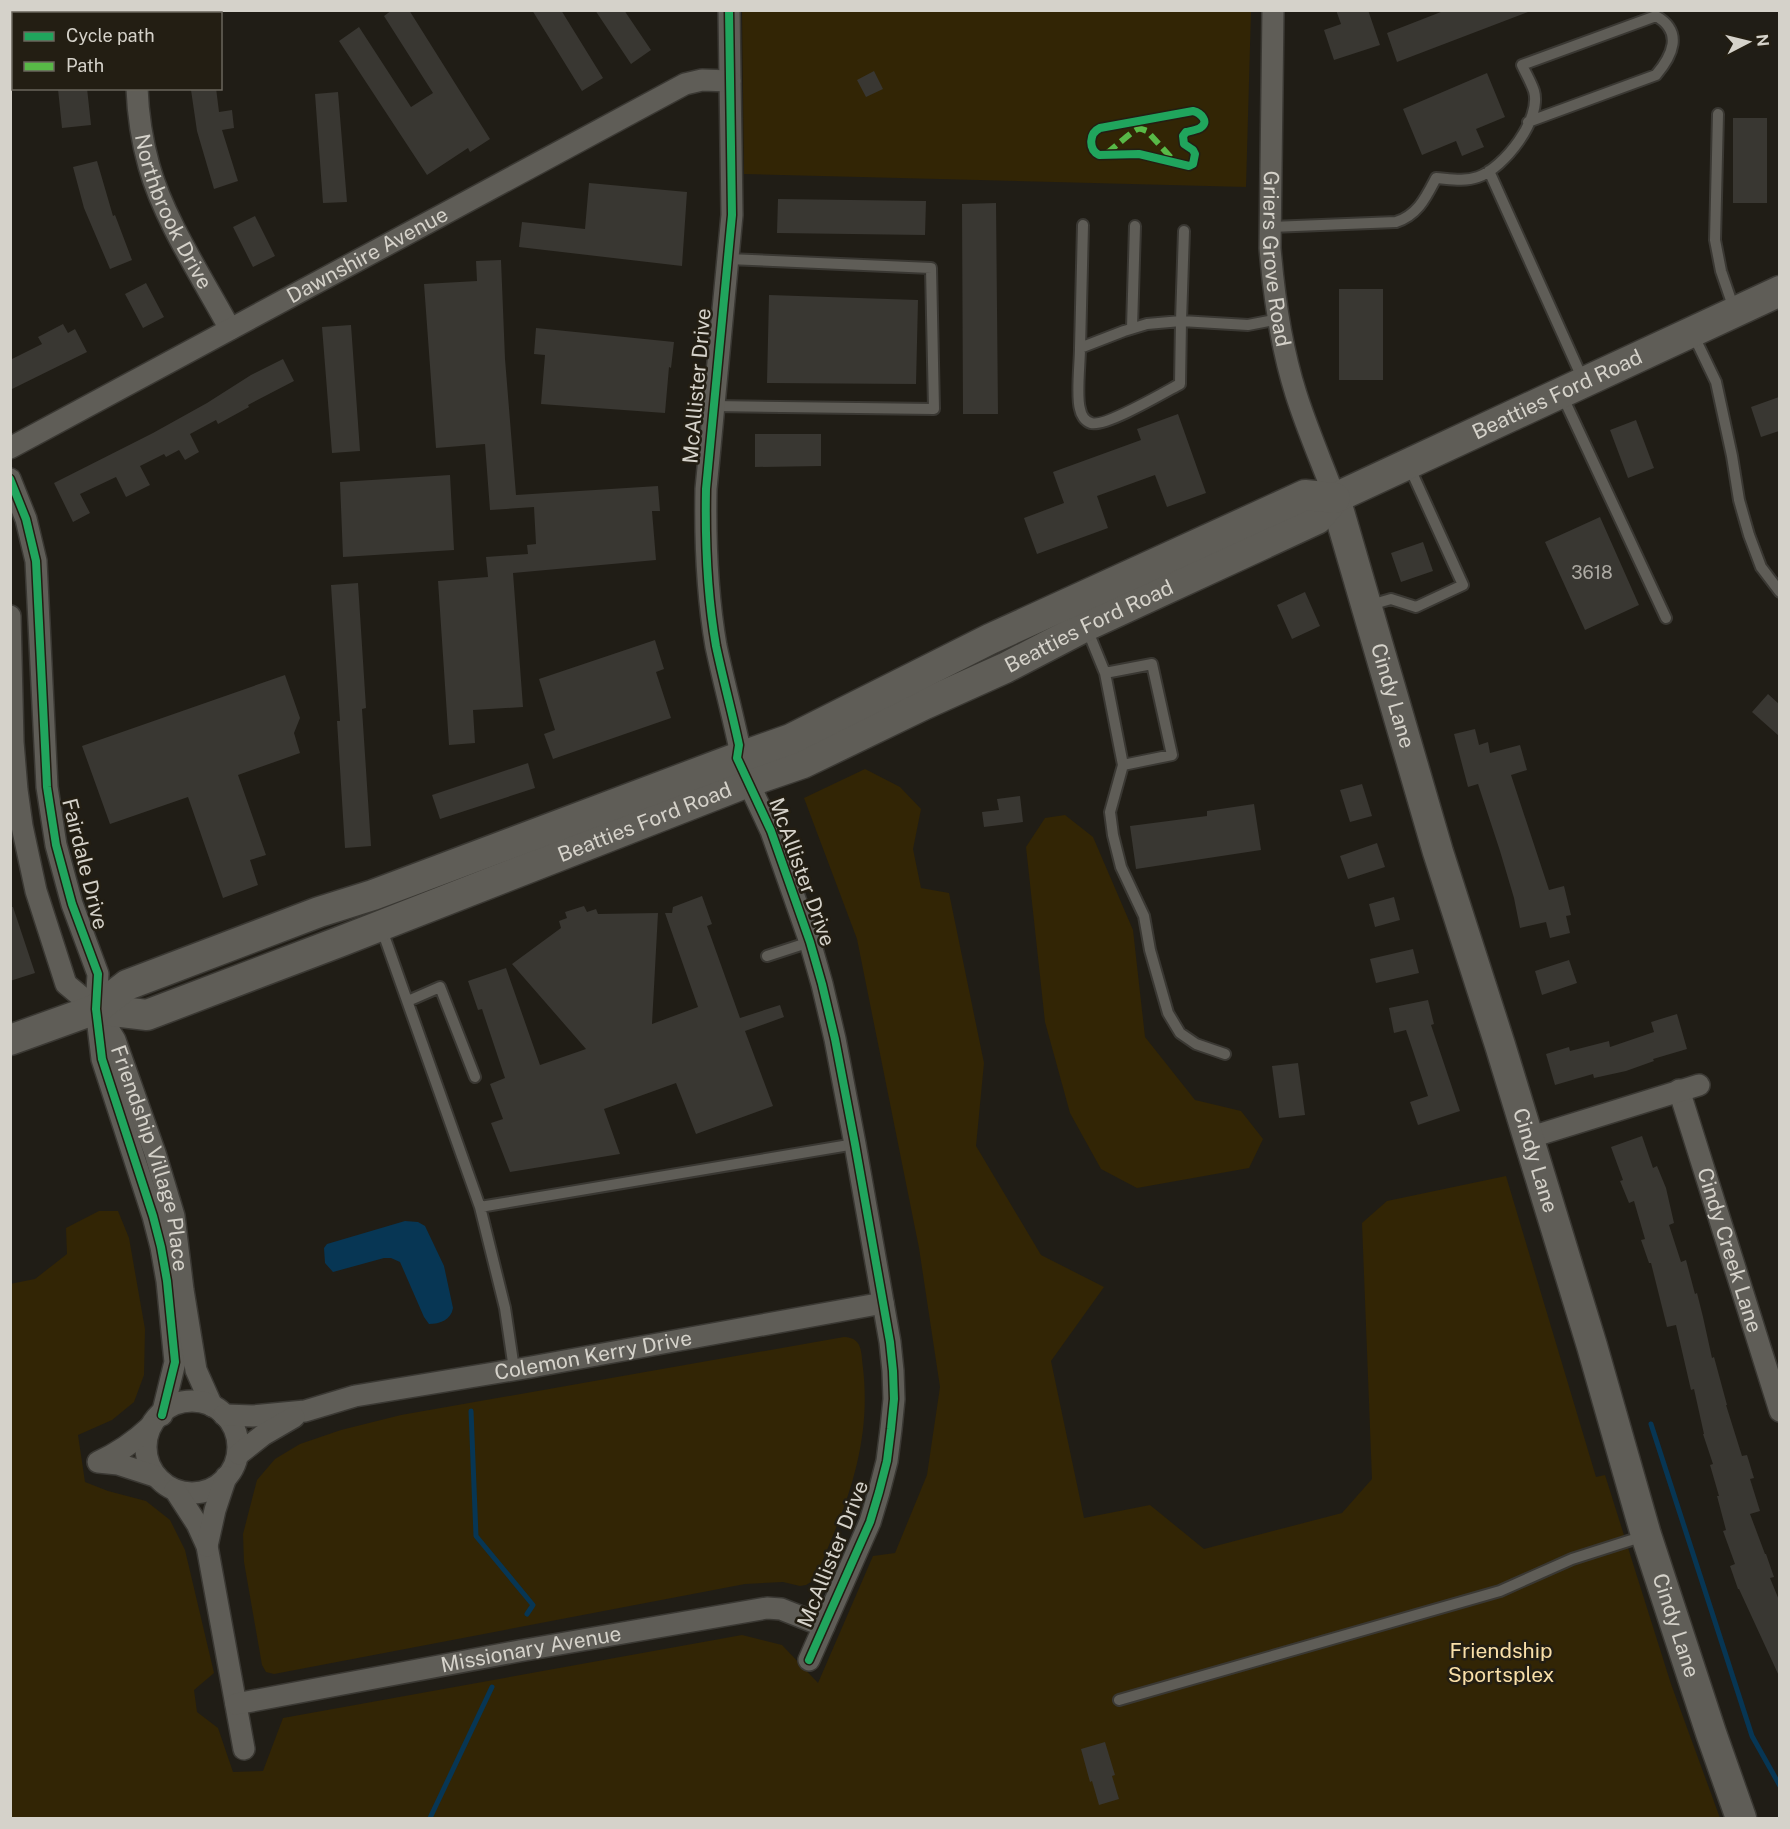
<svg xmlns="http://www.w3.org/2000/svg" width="1790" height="1829" font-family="'Public Sans',sans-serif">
  <rect width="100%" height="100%" fill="#201d16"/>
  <path fill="#322505" d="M742,11h509l-5,176 -502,-13z
    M865,769l35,18 21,22 -8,40 8,39 28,5 35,170 -8,83 65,109 63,32 -53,74 33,157 66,-13 54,44 138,-36 30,-34 -10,-256 25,-22 119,-25 90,301 9,-2 66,209 49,134h-1709l-1,-534 25,-5 32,-25 -1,-26 33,-17h19l11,27 16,91 -1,46 -10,27 -22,18 -34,15 7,47 23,9 38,10 24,19 15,30 29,123 -20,17 3,22 21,16 15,44 30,-1 20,-53 459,-83 40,10 36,38 55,-127 22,-3 32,-78 13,-88 -21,-139 -62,-309 -53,-141z
    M1065,815l28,22 40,93 12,107 50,63 46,11 22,28 -14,29 -112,20 -36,-19 -31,-56 -25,-91 -19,-175 19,-29z
    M844,1337c19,1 17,15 19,31 9,79 -18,141 -49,212l-8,5 -6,1 -17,-4 -38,2 -471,90 -8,-2 -4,-7 -18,-103 -1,-28 14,-54 18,-21 25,-15 41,-14 60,-15z"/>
  <path fill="#073654" d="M405,1221l13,1 7,4 19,40 9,42c-2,12 -13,16 -24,16l-5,-7 -24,-55 -9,-4h-7l-51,14 -8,-9 -1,-15 3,-4z"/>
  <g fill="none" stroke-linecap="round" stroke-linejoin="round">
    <path stroke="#073654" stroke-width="5" d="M471,1411l5,125 57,69 -6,9
      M1651,1424l101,312 28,50
      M430,1818l62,-131"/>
  </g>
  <path fill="#393732" d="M392,10h17l81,129 -20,13 -2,-4 -41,27 -88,-134 20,-14 52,80 22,-14 -49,-77z
    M532,10h29l42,68 -21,13z
    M595,10h29l27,40 -20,14z
    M1336,10h32l12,35 -46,15 -10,-30 17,-6z
    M1446,10h82v2l-131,50 -10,-29z
    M874,71l9,18 -17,8 -9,-17z
    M1487,73l18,44 -29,12 8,18 -22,9 -6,-15 -34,14 -19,-46z
    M65,88h22l4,37 -29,3 -4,-39z
    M203,88h13l3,24 13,-2 2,18 -12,2 16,51 -24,8 -17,-58 -6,-41z
    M338,92l9,110 -24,1 -8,-109z
    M1733,118h34v85h-34z
    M97,161l16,55 2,-1 17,45 -22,9 -26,-61 -11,-41z
    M589,183l98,9 -5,74 -163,-19 3,-25 63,7z
    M778,199l148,2 -1,34 -148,-2z
    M996,203l2,211h-35l-1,-210z
    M255,216l20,40 -22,11 -20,-40z
    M501,260l4,99 11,136 142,-9 2,25h-8l4,49 -143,13 10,134 -50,3 2,33 -26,2 -11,-164 50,-4 -2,-20 42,-3 -1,-9 9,-1 -2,-37 -44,3 -5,-66 -49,4 -12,-164 53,-3 -1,-20z
    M146,283l18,34 -21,11 -18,-34z
    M1339,289h44v91h-44z
    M769,295l149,5 -2,84 -149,-1z
    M63,324l5,9 7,-4 12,23 -77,38v-30l32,-16 -4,-7z
    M351,325l9,126 -28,2 -10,-126z
    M536,328l138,14 -3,26 -2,-1 -4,46 -124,-9 4,-49 -11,-1z
    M283,359l11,22 -46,24 1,2 -31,17 -2,-4 -26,14 9,18 -14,8 -6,-10 -13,7 -2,-3 -24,12 10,19 -24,12 -10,-20 -36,17 10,19 -17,9 -19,-39 99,-50 54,-30 44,-28z
    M1779,397v34l-18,6 -10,-30z
    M1178,414l28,79 -39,14 -12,-32 -58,21 11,32 -71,26 -13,-36 40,-15 -11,-31 88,-32 -4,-11z
    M1636,420l18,48 -26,10 -18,-48z
    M755,434h66v32l-66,1z
    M450,475l4,75 -111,7 -3,-75z
    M1600,517l39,88 -54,25 -40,-88z
    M1423,542l10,29 -32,11 -10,-29z
    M358,583l8,125 -4,1 9,137 -26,2 -8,-127h3l-9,-136z
    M1305,592l15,34 -28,13 -15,-34z
    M655,640l9,29 -8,3 15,46 -118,41 -9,-25 11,-4 -16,-51z
    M285,675l15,43 -6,15 6,20 -62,22 28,80 -16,5 8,25 -35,13 -35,-101 -78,27 -28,-78z
    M1768,694l11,10v32l-27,-24z
    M1475,729l4,16 9,-3 2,11 30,-8 7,25 -16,5 38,115 15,-4 7,29 -5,1 4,17 -20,5 -4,-16 -26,6 -6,-30 -14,-47 -22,-67 -10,3 -14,-53z
    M528,763l7,25 -95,31 -8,-24z
    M1362,784l10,32 -22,6 -10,-32z
    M1020,796l3,26 -39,5 -2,-15 17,-2 -2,-11z
    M1254,804l7,46 -125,19 -6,-43 77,-10v-5z
    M1377,843l8,24 -37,12 -8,-23z
    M702,896l10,28 -5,2 33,92 40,-13 4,12 -39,14 28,75 -77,28 -20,-51 -72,26 16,45 -110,18 -19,-49 12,-4 -13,-35 15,-6 -23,-69 -4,1 -10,-29 38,-13 34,97 46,-16 -74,-85 49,-36 -2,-7 8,-3 -2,-6 19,-6 3,6 9,-3 2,5 60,-1 -6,111 46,-17 -33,-94h7l1,-6z
    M1394,897l6,23 -25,7 -6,-23z
    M10,907h3l22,66 -25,8z
    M1413,949l6,24 -43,10 -6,-24z
    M1569,960l8,23 -35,12 -7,-24z
    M1428,1000l6,24 -3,1 29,86 -42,14 -8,-23 18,-6 -22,-66 -12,3 -5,-25z
    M1677,1014l10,35 -34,10 1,2 -28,10 -32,7 -1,-4 -38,11 -9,-31 23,-7 1,4 39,-10 1,6 44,-15 -3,-10z
    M1298,1063l7,52 -26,3 -7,-52z
    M1642,1136l11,32 4,-2 9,22 8,35 -5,2 12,37 5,-2 9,34 2,-1 6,24 9,41 2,-1 13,48h-1l16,51 5,-1 7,23 -4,1 10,32 -10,3 15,40h1l8,23 -4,1 9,22v76l-40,-87h-1l-8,-23 5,-2 -12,-33 3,-1 -9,-34h2l-9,-31 3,-1 -10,-30h1l-10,-45 -3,1 -15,-65 -9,2 -16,-64h-2l-8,-23 4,-1 -11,-38 -5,2 -9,-22 3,-1 -12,-33z
    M1105,1742l10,33 -3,1 7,23 -20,6 -7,-24 -2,1 -9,-33z"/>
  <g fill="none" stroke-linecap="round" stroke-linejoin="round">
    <g stroke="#3a3833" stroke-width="14">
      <path id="lane" d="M1718,114l-3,126 6,31 13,38
        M1489,171l95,211
        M1271,227l125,-5c22,-7 30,-25 40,-44 14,1 28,4 42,-1 26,-9 64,-58 56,-86 -3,-9 -8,-17 -12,-26l134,-49c28,16 16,40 0,59l-128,47
        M1184,231l-3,90 67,4 31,-6
        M1181,321l-1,63c-15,8 -76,44 -89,39 -6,-2 -10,-8 -11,-14 -4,-12 0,-46 0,-61l44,-17 23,-7z
        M1132,328l3,-102
        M1692,332l24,50 16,74 7,44 10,35 12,32 19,25
        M1080,348l3,-123
        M1562,395l104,223
        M713,406l221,3 -3,-141 -203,-9
        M1367,606l24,-7 25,8 47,-22 -54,-119
        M1087,629l18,44 18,92 -13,47 3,23 8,32 23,49 6,34 18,63 12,20 16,11 29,10
        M1105,673l47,-9 20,91 -49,10
        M381,927l99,280
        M767,956l43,-14
        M408,1001l32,-14 35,90
        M514,1369l-9,-61 -25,-101 375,-63
        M1119,1700l381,-109 72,-32 72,-23"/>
    </g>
    <g stroke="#3a3833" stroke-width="24">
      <g id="street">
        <path d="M133,10v4"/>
        <path d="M729,10l3,205 -26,274c-1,52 1,105 10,157 7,33 16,66 23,99l-2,13 34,73 39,111 12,42 13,55 20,105 35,198 3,29 1,28 -3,30 -4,32 -8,31 -9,30 -61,138"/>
        <path id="s1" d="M1273,10l-3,238c4,49 11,99 26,146 11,35 26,69 39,104"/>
        <path d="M10,61l4,-1"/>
        <path id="s2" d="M137,88c1,27 5,53 12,78 15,54 54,113 81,163"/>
        <path id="s3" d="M10,448l675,-364 17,-4 28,1"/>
        <path d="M10,479l16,40 10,42 11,226 9,58 16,59 26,70 -2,35 6,50 51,157 8,31 6,34 8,81 -13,53"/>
        <path id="s4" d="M10,616l3,126 4,48 5,36 14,65 30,93 30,25 19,31 40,113 19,63 9,74 13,80 16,36"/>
        <path id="s5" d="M1679,1090l101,321"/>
        <path d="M1528,1138l171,-53"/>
        <circle cx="192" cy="1447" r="46"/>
        <path id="s6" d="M224,1415l29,1 52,-5 50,-15 176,-29 352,-64"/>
        <path d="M150,1427c-16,15 -32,26 -52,35l20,2 37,12"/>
        <path d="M239,1454l24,-19 31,-18"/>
        <path d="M175,1490l22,34 10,22 37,203"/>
        <path d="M207,1546l8,-36 11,-33"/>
        <path id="s7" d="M236,1704l283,-53 248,-43 14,1 43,17"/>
      </g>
    </g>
    <g stroke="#3a3833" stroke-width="33">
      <g id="secondary">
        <path id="s8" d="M1335,498l103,354 62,193 92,301 54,189 65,198 30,85"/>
        <path id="s9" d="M96,1009l51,6 192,-73 409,-160 55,-19 122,-59 80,-36 81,-42 231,-107 18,-21 445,-207"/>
        <path d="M10,1040l86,-31 31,-24 192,-73 54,-17 364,-137 54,-19 199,-100 315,-144 30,3"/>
      </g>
    </g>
    <use href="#lane" stroke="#5f5d57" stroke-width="10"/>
    <use href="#street" stroke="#5f5d57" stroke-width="21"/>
    <use href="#secondary" stroke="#5f5d57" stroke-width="30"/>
    <path stroke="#58b947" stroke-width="6" stroke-dasharray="12 6" stroke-linecap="butt" d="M1107,153c6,-4 26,-23 31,-24 3,-1 6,1 9,2l27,30"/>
    <g stroke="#231e13" stroke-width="11">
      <path id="cycleway" d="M729,10l3,205 -26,274c-1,52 1,105 10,157 7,33 16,66 23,99l-2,13 34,73 39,111 12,42 13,55 20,105 35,198 3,29 1,28 -3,30 -4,32 -8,31 -9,30 -61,138
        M1193,111c8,2 17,11 7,17 -4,2 -10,3 -14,4l-3,4 1,8 9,6 2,4 -2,10 -4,2 -50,-12 -40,1c-11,-6 -10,-22 1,-27z
        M10,479l16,40 10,42 11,226 9,58 16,59 26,70 -2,35 6,50 51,157 8,31 6,34 8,81 -13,53"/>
    </g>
    <use href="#cycleway" stroke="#20a55d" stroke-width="8"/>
  </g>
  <g text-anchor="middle" stroke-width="5" stroke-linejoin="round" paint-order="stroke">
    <g font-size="18" fill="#aeaba4">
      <text x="1592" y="579">3618</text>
    </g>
    <g font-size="21" fill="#d5d2ca" stroke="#231e13">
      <text dy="7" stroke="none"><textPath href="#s2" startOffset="130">Northbrook Drive</textPath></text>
      <text dy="7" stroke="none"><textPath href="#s3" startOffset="406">Dawnshire Avenue</textPath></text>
      <text dy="7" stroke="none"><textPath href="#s1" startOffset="249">Griers Grove Road</textPath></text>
      <text transform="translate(697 386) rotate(-85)" y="7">McAllister Drive</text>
      <text dy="7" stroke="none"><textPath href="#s9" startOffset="1596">Beatties Ford Road</textPath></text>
      <text dy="7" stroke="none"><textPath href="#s9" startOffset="1071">Beatties Ford Road</textPath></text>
      <text dy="7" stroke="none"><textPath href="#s8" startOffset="206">Cindy Lane</textPath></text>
      <text dy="7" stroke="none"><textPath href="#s9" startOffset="585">Beatties Ford Road</textPath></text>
      <text transform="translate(85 864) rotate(76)" y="7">Fairdale Drive</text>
      <text transform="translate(802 872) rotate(70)" y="7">McAllister Drive</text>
      <text dy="7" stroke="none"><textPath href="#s8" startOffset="692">Cindy Lane</textPath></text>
      <text dy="7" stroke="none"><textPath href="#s4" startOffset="574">Friendship Village Place</textPath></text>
      <text dy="7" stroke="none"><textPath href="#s5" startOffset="168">Cindy Creek Lane</textPath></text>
      <text dy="7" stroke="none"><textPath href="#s6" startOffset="375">Colemon Kerry Drive</textPath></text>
      <text transform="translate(833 1554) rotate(-68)" y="7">McAllister Drive</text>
      <text dy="7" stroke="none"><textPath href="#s8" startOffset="1178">Cindy Lane</textPath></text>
      <text dy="7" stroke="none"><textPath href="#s7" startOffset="300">Missionary Avenue</textPath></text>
    </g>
    <g font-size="21" fill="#f9dfa8" stroke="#231e13">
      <text x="1501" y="1658">Friendship<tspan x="1501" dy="24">Sportsplex</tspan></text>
    </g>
  </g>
  <rect width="1790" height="1829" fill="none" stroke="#d5d2ca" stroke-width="24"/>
  <rect x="12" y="12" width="210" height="78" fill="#231e13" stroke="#6a665c" stroke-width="1.5"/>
  <rect x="24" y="32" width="30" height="9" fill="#20a55d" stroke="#6a665c" stroke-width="1.5"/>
  <text x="66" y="42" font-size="18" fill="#d5d2ca">Cycle path</text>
  <rect x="24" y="62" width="30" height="9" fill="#58b947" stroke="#6a665c" stroke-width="1.5"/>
  <text x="66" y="72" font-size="18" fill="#d5d2ca">Path</text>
  <g transform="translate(1748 42) rotate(83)" stroke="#231e13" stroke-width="4.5" paint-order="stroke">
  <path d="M0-4.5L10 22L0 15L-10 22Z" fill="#d5d2ca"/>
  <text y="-9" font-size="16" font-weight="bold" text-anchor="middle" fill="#d5d2ca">N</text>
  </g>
</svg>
